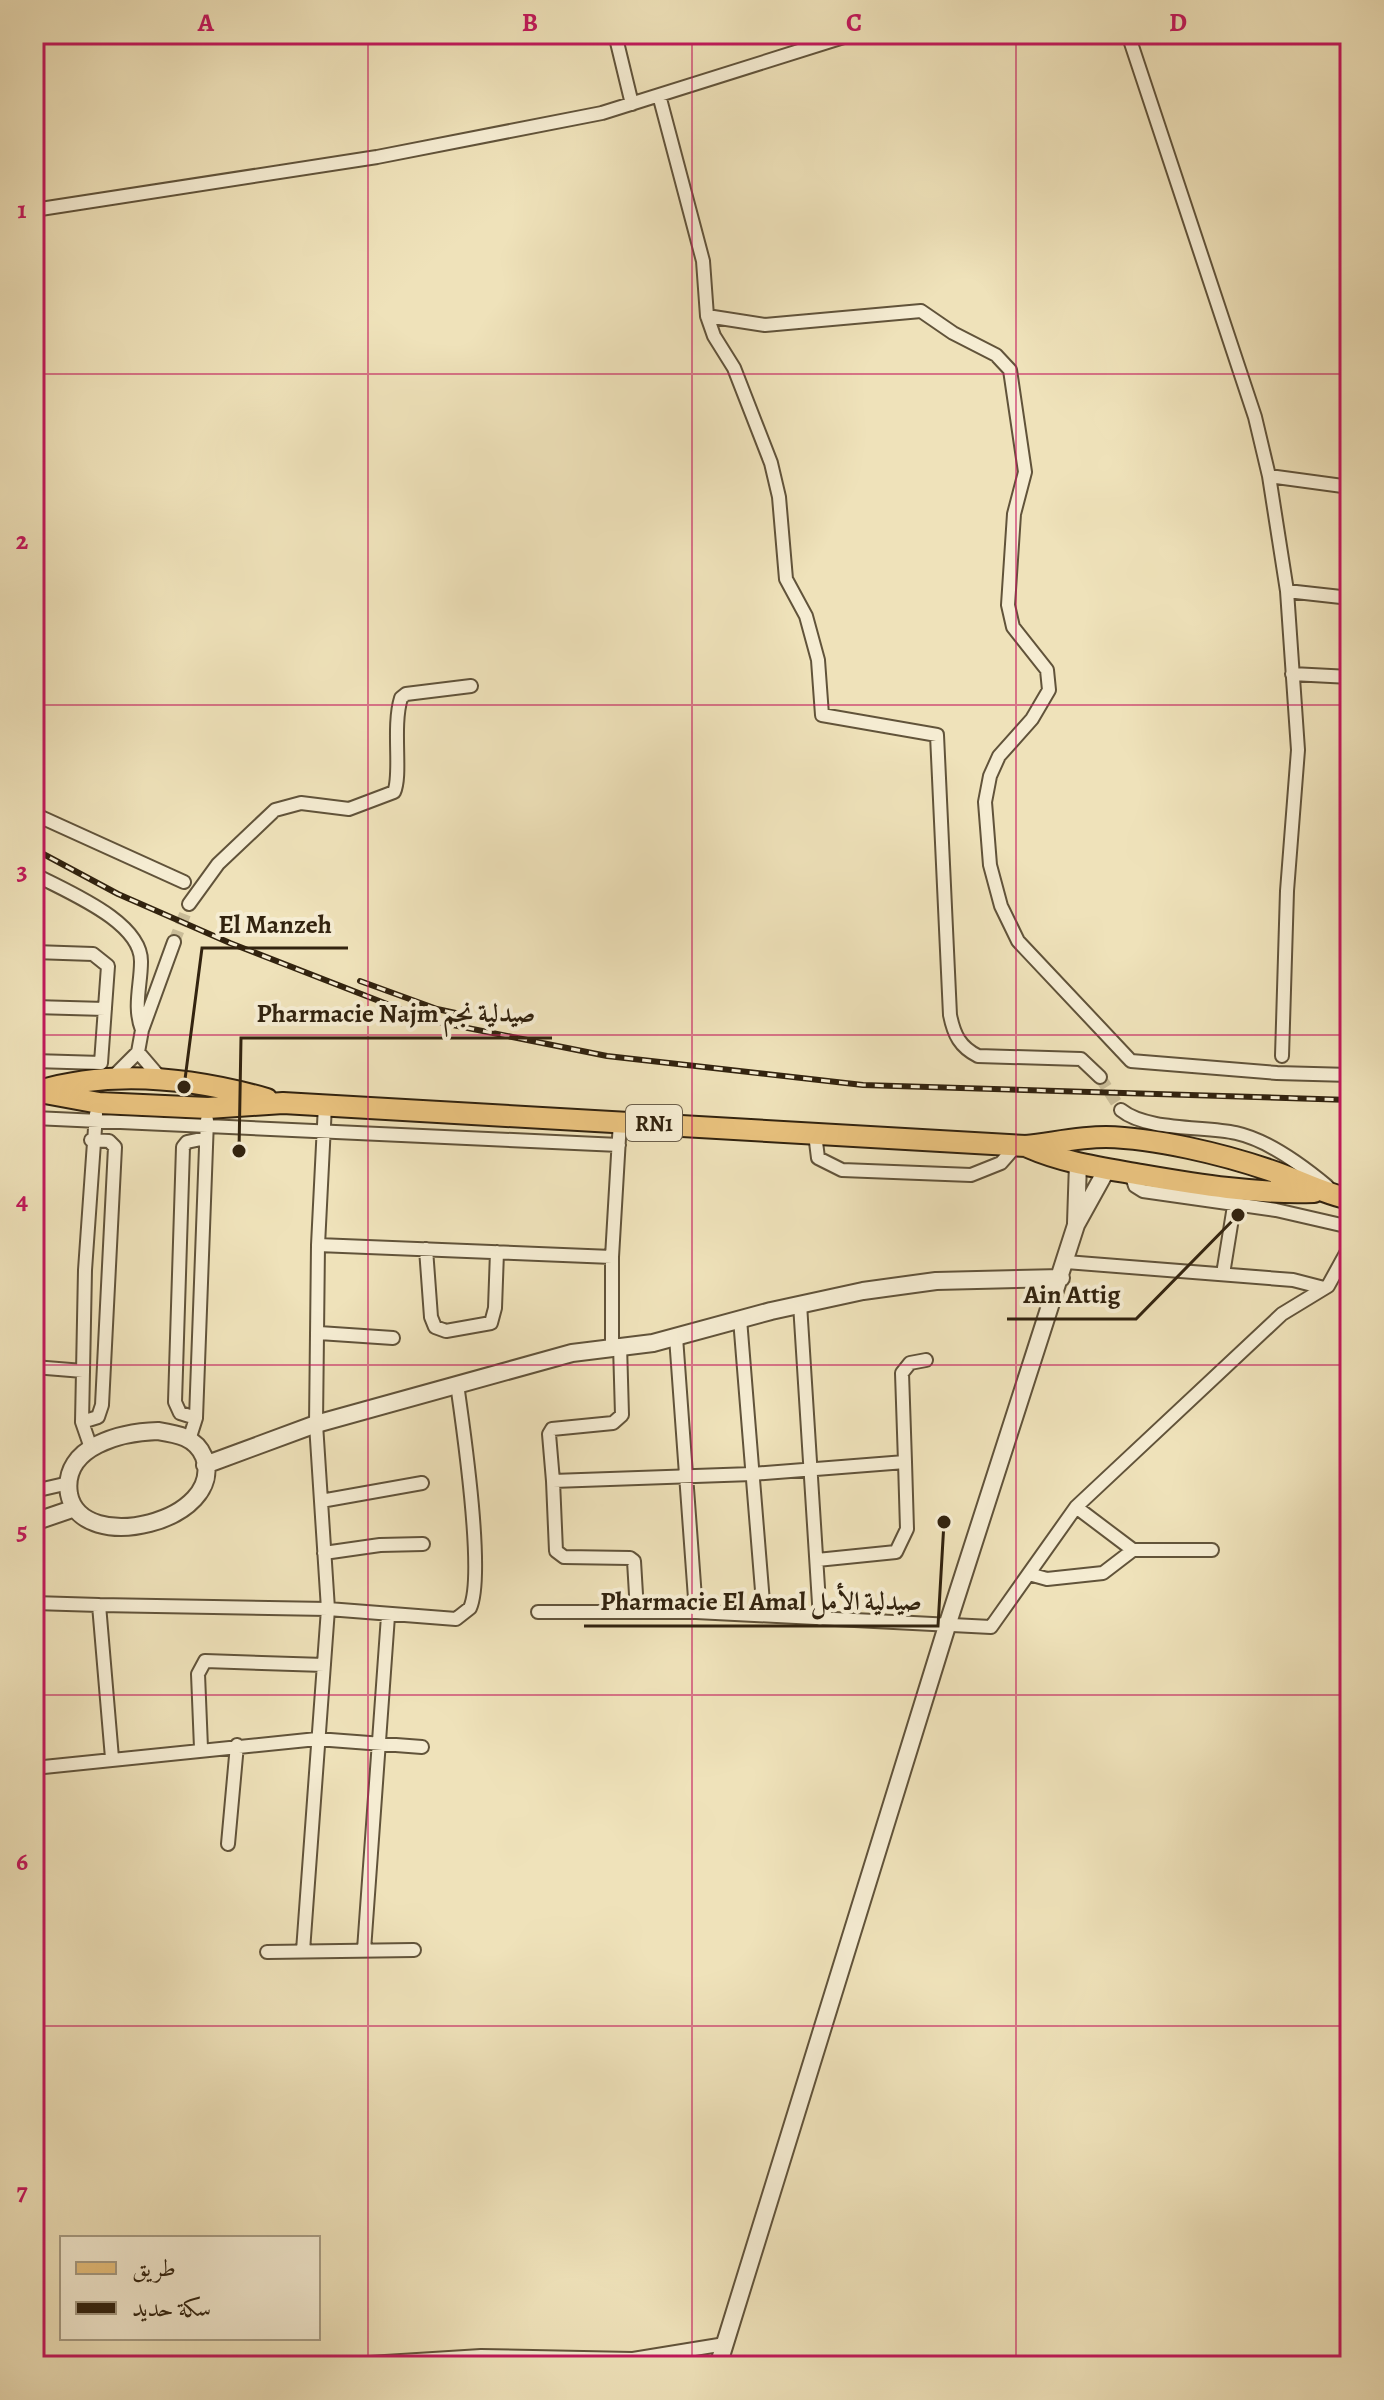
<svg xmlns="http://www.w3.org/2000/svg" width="1384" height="2400" font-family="Alegreya,Amiri,serif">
  <rect width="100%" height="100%" fill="#efe2ba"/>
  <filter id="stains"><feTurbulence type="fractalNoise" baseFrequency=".0025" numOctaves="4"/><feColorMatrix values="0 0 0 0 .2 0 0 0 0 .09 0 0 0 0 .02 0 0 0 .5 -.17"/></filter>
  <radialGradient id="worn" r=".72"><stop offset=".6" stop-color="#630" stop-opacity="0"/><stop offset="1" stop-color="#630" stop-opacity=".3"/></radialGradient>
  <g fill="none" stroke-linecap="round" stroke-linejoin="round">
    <path stroke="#c9bc98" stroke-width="12" stroke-dasharray="12 6" stroke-linecap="butt" d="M174,942l15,-38
      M1100,1077l21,33"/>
    <g stroke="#61533a" stroke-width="16">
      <path id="minor" d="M615,34l17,70
        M1128,34l127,383 14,59 18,115 11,159 -11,141 -5,165
        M659,95l44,166 4,55 58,9 156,-14 32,22 43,22 14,15 15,102 -11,42 -6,91 5,22 34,43 2,20 -17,29 -33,37 -9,20 -5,26 5,63 11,41 17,35 113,120 146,12 73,2
        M34,210l343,-53 225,-44 251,-79
        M707,316l7,20 20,32 37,95 8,34 7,82 20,37 12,44 4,55 115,20 13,280c4,20 10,32 28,41l103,3 19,18
        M1269,476l81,11
        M1287,591l63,7
        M1292,674l58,3
        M34,814l150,68
        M34,874c31,17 108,47 107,88 0,23 -8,45 1,68
        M189,904l29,-40 57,-54 26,-7 48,6 45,-17c8,-17 -2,-65 7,-94l5,-4 65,-8
        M34,952l59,2 15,12 -7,97 -67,-2
        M34,1007l71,2
        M112,1078l26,-26
        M162,1080l-24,-28 4,-22 32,-88
        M1121,1110c26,21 83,16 115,23 32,7 67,33 91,53
        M34,1118l585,27
        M815,1134l3,24 24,12 129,5 30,-12 15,-17
        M1131,1173l4,13 8,5 133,19 74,17
        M318,1245l294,12
        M426,1249l5,68 4,10 11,4 45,-8 4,-15 2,-56
        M1066,1262l227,18 31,8
        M1223,1274l11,-68
        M800,1304l20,315
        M740,1319l24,296
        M319,1333l74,5
        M676,1337l20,275
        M620,1345l2,70 -9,8 -61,6 -3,5 4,47 199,-7 153,-12 -3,-89 8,-10 16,-3
        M612,1346v-89l8,-136
        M34,1367l49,4
        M196,1418l-16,-5 -5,-11 8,-255 4,-5 19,-4
        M82,1422l16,-5 4,-12 13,-258 -6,-6 -18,-1
        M189,1440l7,-22 11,-298
        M91,1448l-9,-26 3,-152 11,-156
        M553,1481l3,70 8,6 66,1 4,3 3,50
        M34,1491l35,-8
        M321,1501l101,-18
        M1076,1507l57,43h79
        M324,1553l56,-8 43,-1
        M817,1560l79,-8 11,-23 -2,-67
        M1029,1574l18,5 56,-6 30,-23
        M34,1603l65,2 13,153
        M99,1605l229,4 128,10 14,-11c15,-33 -7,-182 -13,-224
        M538,1612h158l295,15 85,-120 206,-193 46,-28 22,-40
        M201,1748l-3,-74 7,-13 119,4
        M34,1768l283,-29 105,8
        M228,1844l9,-99
        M364,1950l24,-334
        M303,1951l25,-342 -12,-185 2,-179 7,-140
        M267,1952l147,-2
        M321,2366l160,-10 152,3 92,-15"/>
    </g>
    <g stroke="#61533a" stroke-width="20">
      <path id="tertiary" d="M1076,1223l2,-60
        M158,1431c19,3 38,6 46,26 23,64 -123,100 -135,37 -8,-49 55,-62 89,-63z
        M205,1465l111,-41 256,-71 81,-10 118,-32 92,-20 73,-10 125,-3
        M34,1522l41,-14
        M718,2366l229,-740 129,-401 31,-56"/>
    </g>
    <g stroke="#32230f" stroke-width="24">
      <path id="primary" d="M34,1091l65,12 109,5 75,-5 743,43c27,-3 53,-9 80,-9 49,1 116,17 163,33 28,9 52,23 81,29
        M39,1091c74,-22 154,-13 228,8
        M1028,1147c36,16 75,21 114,28 58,10 113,19 172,17"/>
    </g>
    <use href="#minor" stroke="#f5ecd2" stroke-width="12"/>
    <use href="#tertiary" stroke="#f5ecd2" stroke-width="16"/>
    <use href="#primary" stroke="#e8c17d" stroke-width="20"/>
    <g stroke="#32230f" stroke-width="6">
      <path id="rail" d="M34,849l84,45 112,49 198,77 179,36 256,29 487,15
        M360,981l77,28 37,8"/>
    </g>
    <use href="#rail" stroke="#f5ecd2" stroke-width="3" stroke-dasharray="9" stroke-linecap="butt"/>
  </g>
  <path fill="none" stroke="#c2185b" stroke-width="2" stroke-opacity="0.55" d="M368,34v2332M692,34v2332M1016,34v2332M34,374h1316M34,705h1316M34,1035h1316M34,1365h1316M34,1695h1316M34,2026h1316"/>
  <g text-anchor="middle" stroke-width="8" stroke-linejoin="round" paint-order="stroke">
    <rect fill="#f5ecd2" stroke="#6c5f4a" stroke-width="2" x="626" y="1105" width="56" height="36" rx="6"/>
    <g font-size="22" font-weight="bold" fill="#32230f">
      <text x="654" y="1131">RN1</text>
    </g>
  </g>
  <path fill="none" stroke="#32230f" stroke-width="3" d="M184 1087L202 948H348M239 1151L241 1038H552M1238 1215L1136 1319H1007M944 1522L938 1626H584"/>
  <g fill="#32230f" stroke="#f5ecd2" stroke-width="3">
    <circle cx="184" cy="1087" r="8"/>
    <circle cx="239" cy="1151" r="8"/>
    <circle cx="1238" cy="1215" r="8"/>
    <circle cx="944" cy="1522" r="8"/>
  </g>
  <g font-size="26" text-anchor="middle" font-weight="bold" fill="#32230f" stroke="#f5ecd2" stroke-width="8" stroke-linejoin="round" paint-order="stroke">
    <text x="275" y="933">El Manzeh</text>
    <text x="396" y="1022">Pharmacie Najm صيدلية نجم</text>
    <text x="1072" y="1303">Ain Attig</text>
    <text x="761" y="1610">Pharmacie El Amal صيدلية الأمل</text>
  </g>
  <rect width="1384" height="2400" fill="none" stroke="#efe2ba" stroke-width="88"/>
  <rect x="60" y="2236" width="260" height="104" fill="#f5ecd2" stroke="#a79c84" stroke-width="2"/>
  <rect x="76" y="2262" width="40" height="12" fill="#e8c17d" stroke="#a79c84" stroke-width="2"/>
  <text x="132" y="2276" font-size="24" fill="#32230f">طريق</text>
  <rect x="76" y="2302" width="40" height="12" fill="#32230f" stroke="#a79c84" stroke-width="2"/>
  <text x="132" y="2316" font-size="24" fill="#32230f">سكة حديد</text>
  <rect x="44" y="44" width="1296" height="2312" fill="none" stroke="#c2185b" stroke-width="3"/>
  <g font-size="26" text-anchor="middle" font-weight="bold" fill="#c2185b">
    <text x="206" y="31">A</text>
    <text x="530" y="31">B</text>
    <text x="854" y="31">C</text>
    <text x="1178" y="31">D</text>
    <text x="22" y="218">1</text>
    <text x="22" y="549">2</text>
    <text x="22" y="879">3</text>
    <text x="22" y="1209">4</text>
    <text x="22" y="1539">5</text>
    <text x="22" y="1870">6</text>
    <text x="22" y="2200">7</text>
  </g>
  <rect width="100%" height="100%" filter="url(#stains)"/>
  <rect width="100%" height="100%" fill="url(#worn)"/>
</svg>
